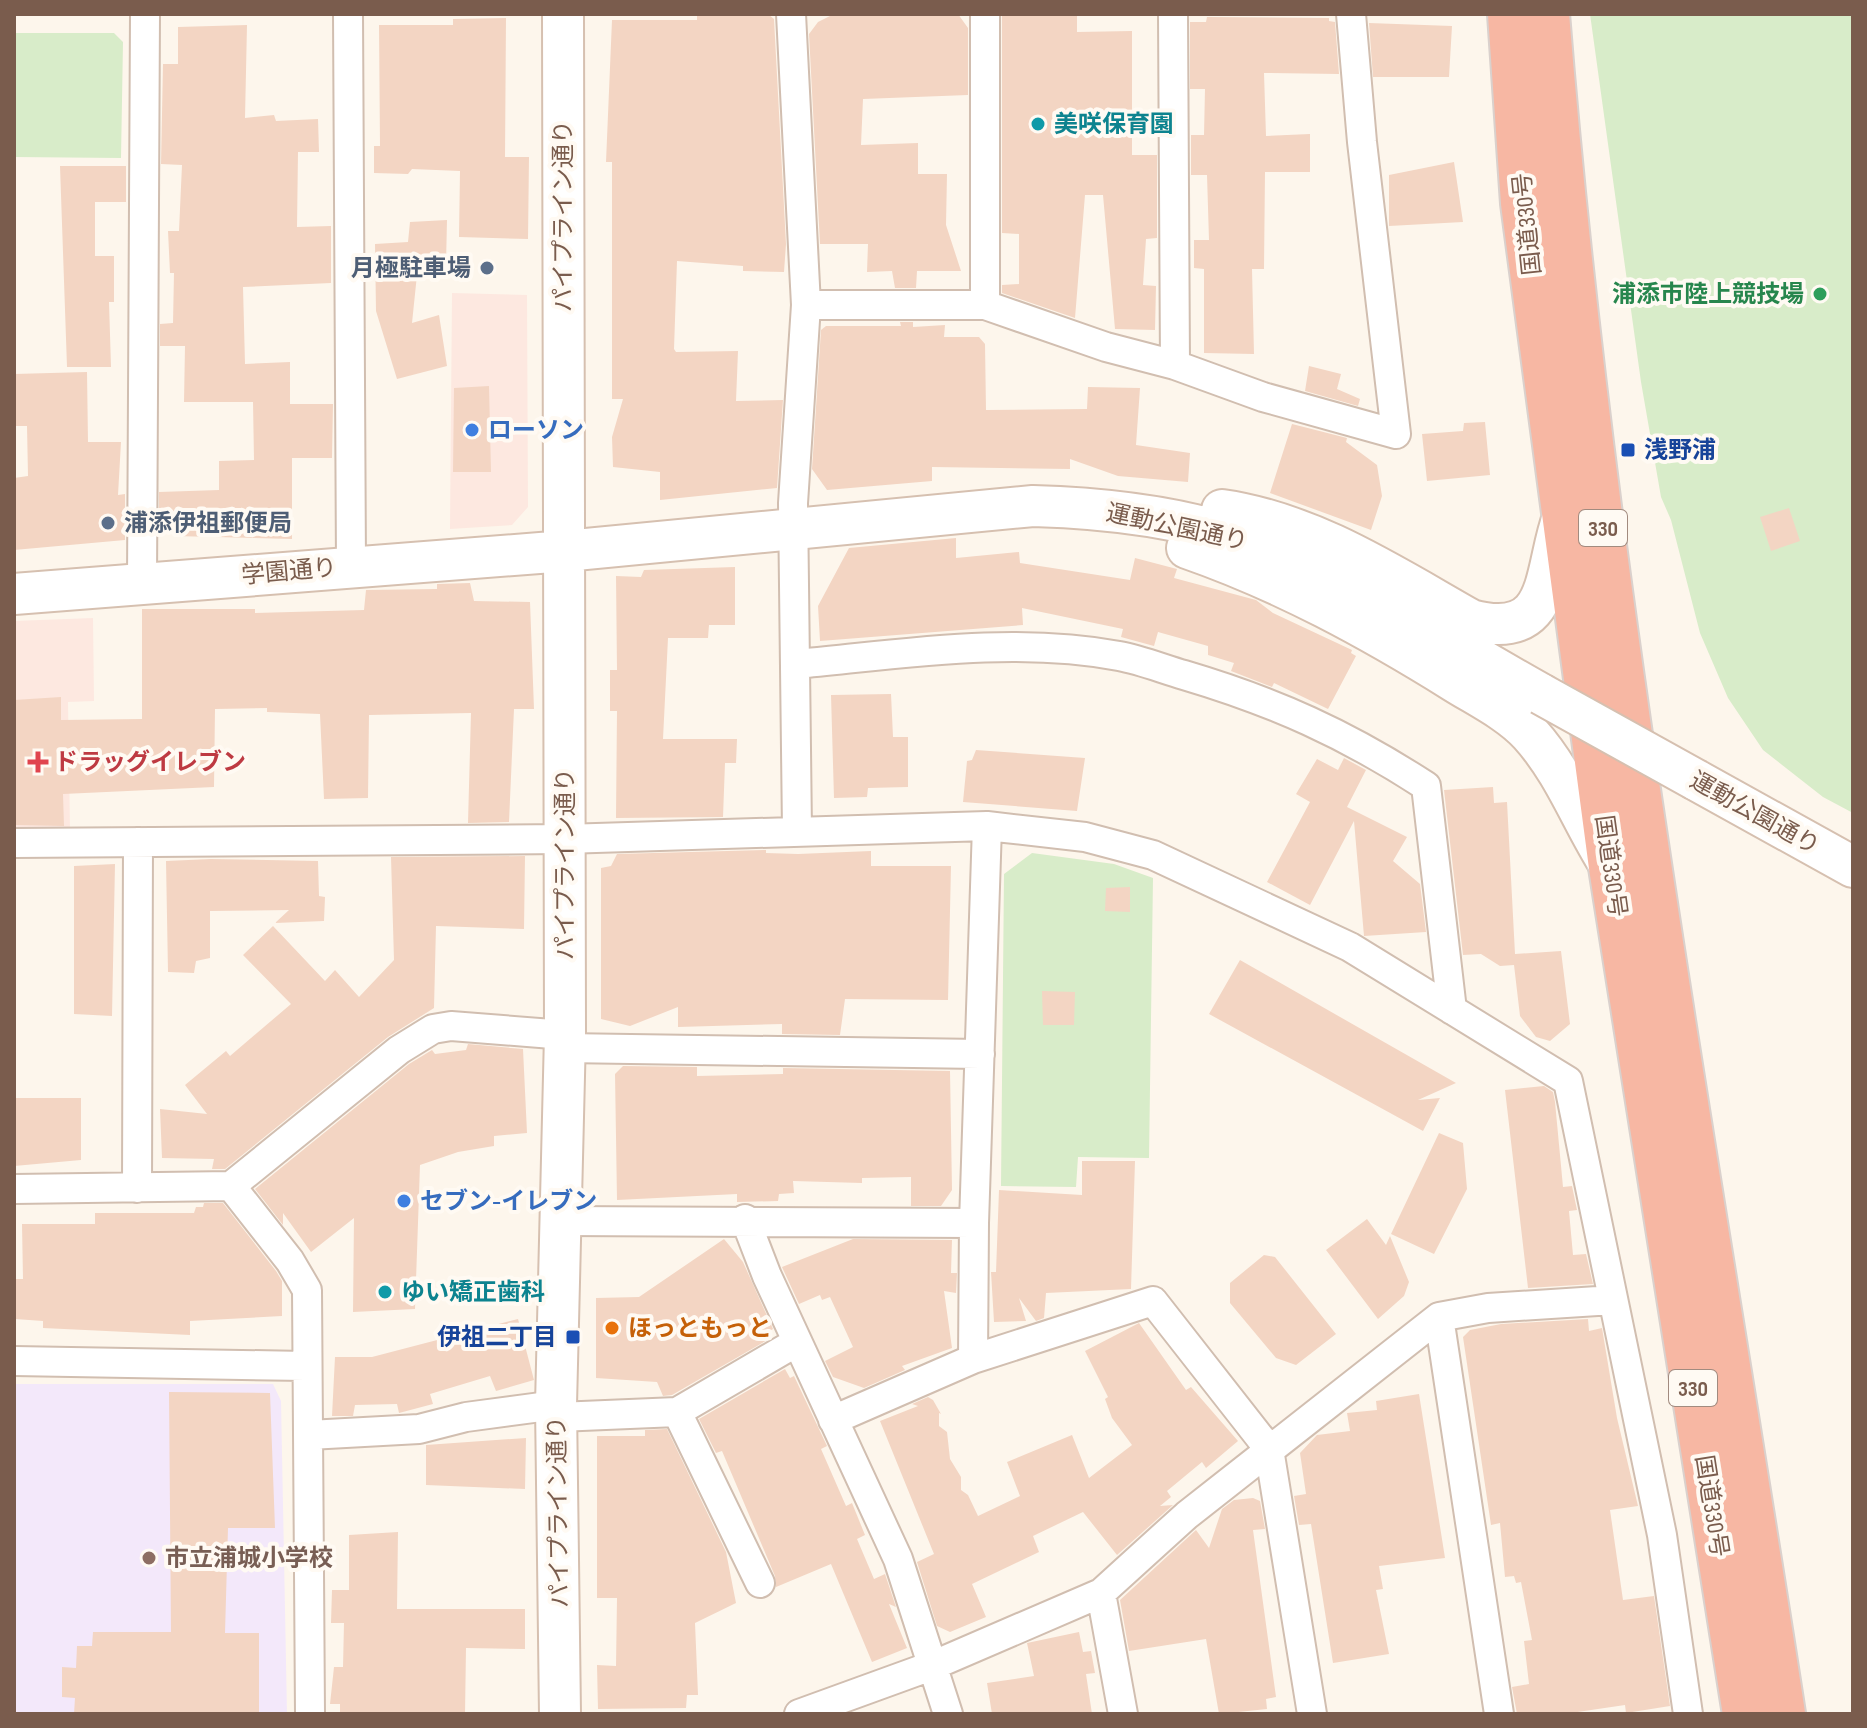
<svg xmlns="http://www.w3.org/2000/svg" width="1867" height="1728" font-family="'Sofia Sans Condensed','Noto Sans JP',sans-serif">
  <rect width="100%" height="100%" fill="#fdf6ec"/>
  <path fill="#fde8e0" d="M452,293l75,2 1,212 -16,18 -62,4z
    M93,618l1,83 -26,1 2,127 -56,1v-209z"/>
  <path fill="#f3e8fa" d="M14,1384h259l8,17 6,313h-273z"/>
  <path fill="#d8ecc9" d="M1590,14h263v799l-30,-16 -60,-47 -35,-52 -28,-65 -29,-113 -10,-23 -20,-115z
    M14,33h100l9,9 -2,116 -107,-1z
    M1032,853l82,11 39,14 -4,280 -71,-1 -2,30 -75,-1 3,-312z"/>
  <path fill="#f3d5c3" d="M834,14h124l10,14v67l-105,4 -2,46 57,-2v31h29l-1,51 15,46h-44l-1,17h-21l-3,-17 -25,1 1,-28h-48l-11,-210 9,-12z
    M1077,14v18l55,-1v124h25v83l-11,1 -3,46 13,1 -1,44 -40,-1 -12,-134h-18l-10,123 -73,-25v-8l17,-1v-50l-17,-1v-218z
    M769,15l5,4 12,225 -2,28 -41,-1v-5l-66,-5 -3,88 2,3 62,-1 -2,50 47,-1 -6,88 -117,12v-28l-47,-5 -1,-30 11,-38h-11v-237h-6l6,-142h85v-4z
    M1207,17l122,1v3l6,1 4,52 -75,-1 2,63 44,-2v38h-45l-1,97h-12l2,85 -50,-1v-84l-10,-1v-28h15l-2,-65h-16v-40h13l1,-46h-15v-67h16z
    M506,18l-1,139h24l-1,82 -69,-2 1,-66 -48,-2 -4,5 -34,-1v-27h6l-1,-121h74v-6z
    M1369,23l83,3 -3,51h-76z
    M247,25l-2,93 29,-3 2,6 42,-2 1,33h-21l-1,75 34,-1v57l-88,4 2,77 45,-2v42h43l-1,54h-40v81l-118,-3 -1,-16 -14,-8v-20l60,-2v-29l35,-1 -1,-58h-69l1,-56h-25v-22l13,-1 1,-50h-4l-2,-42h11l3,-66 -21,-1 2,-100h15v-37z
    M1454,162l9,60 -74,4v-51z
    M60,166h66v36h-31v54h19v46h-5l2,65h-44z
    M447,220l-1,45h-28l-6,58 27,-8 8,51 -50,13 -21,-68 -1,-67 33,-2 2,-20z
    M900,322h13v5l32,-2 -1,12h35l6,7 1,66 101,-1 1,-22 52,1 -4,57 54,8 -2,29 -70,-6 -48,-17v10l-138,-2v14l-105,9 -15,-21 9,-139 5,-4h75z
    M1309,366l32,8 -4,15 23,10 -2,7 -53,-15z
    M87,372l1,70h33l-3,53 7,-1v46l-111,10v-72l14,-2 -1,-50h-13v-52z
    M489,386l2,86h-38l1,-84z
    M1485,422l5,53 -63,6 -5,-47 41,-3 1,-8z
    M1292,424l55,14 -1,4 31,23 5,31 -11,34 -101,-37z
    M1789,508l11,33 -29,10 -11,-34z
    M956,538v20l63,-6 1,11 110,17 5,-22 42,11 -3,9 82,22 17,13 79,37 -1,3 5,3 -28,53 -54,-26 -2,4 -41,-16 3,-8 -26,-8v-9l-50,-14 -4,14 -33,-9 2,-8 -101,-21 1,17 -203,16 -2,-35 31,-58z
    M735,567v58h-26l-1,13h-40l-5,101h74l-1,24h-11l-2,54 -107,1 1,-107h-7v-41h7l-1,-94 25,1 3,-7z
    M470,583l4,18 56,1 4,107h-20l-5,113 -41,1 3,-110 -102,2 -1,83 -44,1 -4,-85 -53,-2v-4l-52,1 -1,78 -151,7 1,32 -50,-1v-125l47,-3v23l81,-1v-110h113v4l109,-3 2,-20 71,-1v-5z
    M891,694l2,43h15v50l-40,1 -1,9 -33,1 -3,-103z
    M976,750l109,8 -8,53 -114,-9 4,-41 5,-1z
    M1344,758l22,12 -19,37 60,30 -14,24 27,23 6,48 -62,4 -10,-115 -44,84 -43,-23 43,-80 -14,-8 21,-35 21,11z
    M1493,787l1,16 13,-1 8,152 46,-3 9,73 -20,17 -14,-4 -16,-21 -6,-51 -14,1 -19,-12 -18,1 -19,-165z
    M766,850v3l32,1 73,-3v15h80l-3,134 -103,-1 -5,36 -58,-1v-10l-104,3v-20l-48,19 -29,-7v-151l10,-2 6,-12z
    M525,856l-1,73 -88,-3 -2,82 -46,29 -163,132h-13l2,-10 -52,-1 -2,-49 47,5 -22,-29 41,-34 4,5 61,-52 -48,-49 30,-29 52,55 10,-11 24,27 35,-37 -3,-103z
    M211,859l107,2 1,35 6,1 -1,24 -49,2 14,-13 -79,1v47l-14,3 -2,12 -26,-1 -2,-111z
    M115,864l-3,152 -38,-2v-148z
    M1130,887v25l-25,-1 1,-23z
    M1240,960l216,123 -38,17 22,-2 -17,33 -214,-117z
    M1042,991l33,1 -1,33h-31z
    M468,1044l55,5 4,84 -33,3v10l-36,6 -38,13 -5,144 -62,3 1,-94 -43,34 -28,-39v12l-28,-36 154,-125 23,-14 3,4 31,-4z
    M623,1066l74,1v9l86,-2v-6l167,3 2,119 -11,16h-30v-29l-49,1v5l-69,-2 1,12 -15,1 -1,7 -41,1v-8l-120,6 -2,-126z
    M1544,1086l9,6 2,10 8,85 9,-1 5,24 -8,1 4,44 13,-1 7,30 -65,4 -23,-198z
    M14,1098h67v62l-67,6z
    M1439,1133l24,10 4,46 -33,65 -43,-20z
    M1082,1161h53l-4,128 -85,4 -2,25 -8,3 -17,-23 7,23 -32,1 -3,-50h5l3,-82 83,5z
    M204,1203h19l53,68 6,10v35l-92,5v14l-147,-7v-7l-28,-2v-40h8l-1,-55h73v-11h99l2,-6h7z
    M1367,1219l19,26 4,-9 19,46 -5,14 -26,23 -52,-69z
    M724,1239l19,23 30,67 -7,4 3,6 -97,56 -9,1 -6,-14 -61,-4v-80l43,-1z
    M853,1239l99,1 -1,33h6l-1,20 -12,-2 8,57 -50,18 3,4 -41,18 -31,-11 -8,-16 28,-14 -23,-50 -8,3 -2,-5 -21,9 -17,-37z
    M1264,1255l11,2 61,77 -40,31 -20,-7 -46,-55v-20z
    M518,1319l16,61 -38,11 -6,-15 -60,18 3,10 -34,9 -2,-9 -42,1 -2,11h-21l3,-59h37z
    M1588,1319l1,12 13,-3 15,90 21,88 -28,4 13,90 31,-4 16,110 -44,7 -1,-8 -61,9h-47l-5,-27 17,-3 -5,-43 8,-1 -11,-58 -5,1 -2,-7 -9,1 -5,-54 -9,2 -28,-188 7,-7 31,-6z
    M1139,1323l47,67 5,-3 47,54 -32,27 -4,-6 -35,29 4,6 -11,9 13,-1 -56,50 -34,-43 -50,24 6,16 -67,32 14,33 -36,15 -13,-6 -20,-64 17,-8 -54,-133 38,-15 -6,-2 16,-7 5,3 8,14 -2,-1v13l8,6 3,27 11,18v13l7,5 10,21 42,-20 -13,-34 65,-27 17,43 43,-33 -20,-27 -7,-19 3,-2 -23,-46z
    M785,1369l5,9 4,-2 33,70 -6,3 25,57 6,-3 13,32 -8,4 17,40 11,-5 11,33 -7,-3 18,44 -35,14 -41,-98 -55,23 -1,-11 -53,-125 -6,2 -17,-34z
    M169,1392l101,1 5,135h-47l-3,105h34v81h-185l1,-16 -13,-1v-30l14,1 1,-22h15l1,-14h78z
    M1419,1394l26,164 -66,8 4,23 -7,1 13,64 -56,9 -22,-139 -12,1 -5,-29 12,-2 -6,-41 17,-18 33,-4 -3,-18 30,-3 -1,-9z
    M667,1429l59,123 10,51 -41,20 3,72h-11l-1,13 -88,1 -1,-44 19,1 1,-68h-20v-162h48v-6z
    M526,1438l-1,51 -99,-4v-40z
    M1253,1498l7,3 5,28 -12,1 23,167 -10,2 1,10 -48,5 -13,-75 -77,12 -9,-51 76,-70 13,18 13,-39 12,-9z
    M398,1532l-1,77h128v40l-59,-1 -1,66h-125v-10h-10l4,-37h9l1,-44h-13l1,-33h17v-55z
    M1079,1632l4,20 8,-1 4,22 -9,1 6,40h-100l-5,-31 47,-7 -7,-33z"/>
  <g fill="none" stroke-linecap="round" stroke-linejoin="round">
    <g stroke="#d1beb0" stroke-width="32">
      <path id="street" d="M348,14l3,552
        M791,14l15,291 -13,198 4,328
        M1173,14l2,351
        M806,305h179l121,42 69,18 88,32 133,37 -34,-292 -11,-128
        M985,305v-291
        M142,583l3,-569
        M797,664c105,-10 217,-28 322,-8 22,4 44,13 65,19 91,27 162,59 242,111l26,224
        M14,843l550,-4 423,-13 98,11 68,18 197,92 218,134 94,454 26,179
        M564,1048l416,6
        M231,1186l59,75 17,29 3,424
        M137,1188l1,-346
        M14,1189l217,-3 168,-136 34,-21 18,-3 114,9
        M745,1219l22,57 131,283 50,155
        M562,1221l412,2 13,-397
        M1439,1317l60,397
        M973,1359l180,-58 116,148 43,265
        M14,1361l291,5
        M677,1412l83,171
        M558,1417l119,-5 120,-70
        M833,1420l140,-61 1,-136
        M309,1435l110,-6 47,-12 90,-12
        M1101,1593l22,121
        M799,1714l135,-49 167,-72 86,-78 252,-198 49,-9 125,-8"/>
    </g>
    <g stroke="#d6c0b0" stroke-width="44">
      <path id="secondary" d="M1222,510c91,13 171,66 249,110 84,22 72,-49 92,-103
        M1187,548c95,33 183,81 268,134 24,15 55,30 75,52 35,39 51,86 79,130
        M14,594l551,-43 468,-45c71,2 148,10 216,35 102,37 197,100 292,153
        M1696,780l157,87
        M560,1714l-4,-309 9,-370 -2,-1021"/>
    </g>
    <g stroke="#dad1cd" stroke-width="48">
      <path id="highway" d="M1510,14l13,189 88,664 134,847
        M1547,14c45,570 149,1135 236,1700"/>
    </g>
    <use href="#street" stroke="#fff" stroke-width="28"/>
    <use href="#secondary" stroke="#fff" stroke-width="40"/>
    <use href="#highway" stroke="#f7b7a3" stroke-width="44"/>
    <g stroke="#d6c0b0" stroke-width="44" stroke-linecap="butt">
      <path id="secondary-bridge" d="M1541,694l155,86"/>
    </g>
    <use href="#secondary-bridge" stroke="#fff" stroke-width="40"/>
  </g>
  <g fill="#0f9aa8" stroke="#fffaf3" stroke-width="3">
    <circle cx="1038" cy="124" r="8"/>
    <circle cx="385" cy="1292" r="8"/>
  </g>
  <g fill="#5c6f8a" stroke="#fffaf3" stroke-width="3">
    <circle cx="487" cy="268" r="8"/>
    <circle cx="108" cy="523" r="8"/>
  </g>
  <circle fill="#2e9e5b" stroke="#fffaf3" stroke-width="3" cx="1820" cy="294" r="8"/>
  <g fill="#3f7fe0" stroke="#fffaf3" stroke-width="3">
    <circle cx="472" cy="430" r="8"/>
    <circle cx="404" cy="1201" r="8"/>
  </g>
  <g fill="#1a4fb4" stroke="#fffaf3" stroke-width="3">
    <rect x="1620" y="442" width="16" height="16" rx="4"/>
    <rect x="565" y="1329" width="16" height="16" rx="4"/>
  </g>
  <path fill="#e0444e" stroke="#fffaf3" stroke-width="3" d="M34 750h8v8h8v8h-8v8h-8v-8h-8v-8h8z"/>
  <circle fill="#e8710a" stroke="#fffaf3" stroke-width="3" cx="612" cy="1328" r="8"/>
  <circle fill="#8d6e63" stroke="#fffaf3" stroke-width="3" cx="149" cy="1558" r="8"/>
  <g text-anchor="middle" stroke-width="8" stroke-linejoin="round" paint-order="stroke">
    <g fill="#fffaf3" stroke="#a28b7f" stroke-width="2">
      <rect x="1579" y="510" width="48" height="36" rx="6"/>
      <rect x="1669" y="1370" width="48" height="36" rx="6"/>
    </g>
    <g font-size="22" font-weight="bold" fill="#7a5c4d">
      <text x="1603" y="536">330</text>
      <text x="1693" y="1396">330</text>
    </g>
    <g font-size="24" font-weight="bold" fill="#0d838f" stroke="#fffaf3" text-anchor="start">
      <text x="1054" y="132">美咲保育園</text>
      <text x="401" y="1300">ゆい矯正歯科</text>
    </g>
    <g font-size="24" fill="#7a5c4d" stroke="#fffaf3">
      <text transform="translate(563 216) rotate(-90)" y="8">パイプライン通り</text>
      <text transform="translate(1527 224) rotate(-96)" y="8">国道330号</text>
      <text transform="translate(1177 527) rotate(12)" y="8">運動公園通り</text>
      <text transform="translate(289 571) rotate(-5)" y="8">学園通り</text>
      <text transform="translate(1755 813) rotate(29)" y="8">運動公園通り</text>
      <text transform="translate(565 864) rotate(-90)" y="8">パイプライン通り</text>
      <text transform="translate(1611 866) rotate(82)" y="8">国道330号</text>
      <text transform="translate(1712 1506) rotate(81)" y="8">国道330号</text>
      <text transform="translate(558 1512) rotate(-91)" y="8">パイプライン通り</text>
    </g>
    <g font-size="24" font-weight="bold" fill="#4e5e75" stroke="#fffaf3" text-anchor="end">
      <text x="471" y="276">月極駐車場</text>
      <text x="124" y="531" text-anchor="start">浦添伊祖郵便局</text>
    </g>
    <g font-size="24" font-weight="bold" fill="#27864d" stroke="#fffaf3" text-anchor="end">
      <text x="1804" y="302">浦添市陸上競技場</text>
    </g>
    <g font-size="24" font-weight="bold" fill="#366cbe" stroke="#fffaf3" text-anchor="start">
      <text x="488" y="438">ローソン</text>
      <text x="420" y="1209">セブン-イレブン</text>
    </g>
    <g font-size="24" font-weight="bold" fill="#164399" stroke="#fffaf3" text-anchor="start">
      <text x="1644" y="458">浅野浦</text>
      <text x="557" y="1345" text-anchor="end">伊祖二丁目</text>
    </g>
    <g font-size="24" font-weight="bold" fill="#be3a42" stroke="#fffaf3" text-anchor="start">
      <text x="54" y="770">ドラッグイレブン</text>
    </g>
    <g font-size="24" font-weight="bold" fill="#c56008" stroke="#fffaf3" text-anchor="start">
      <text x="628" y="1336">ほっともっと</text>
    </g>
    <g font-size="24" font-weight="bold" fill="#785e54" stroke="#fffaf3" text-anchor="start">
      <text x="165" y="1566">市立浦城小学校</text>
    </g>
  </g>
  <rect width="1867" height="1728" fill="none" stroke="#7a5c4d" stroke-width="32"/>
</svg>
